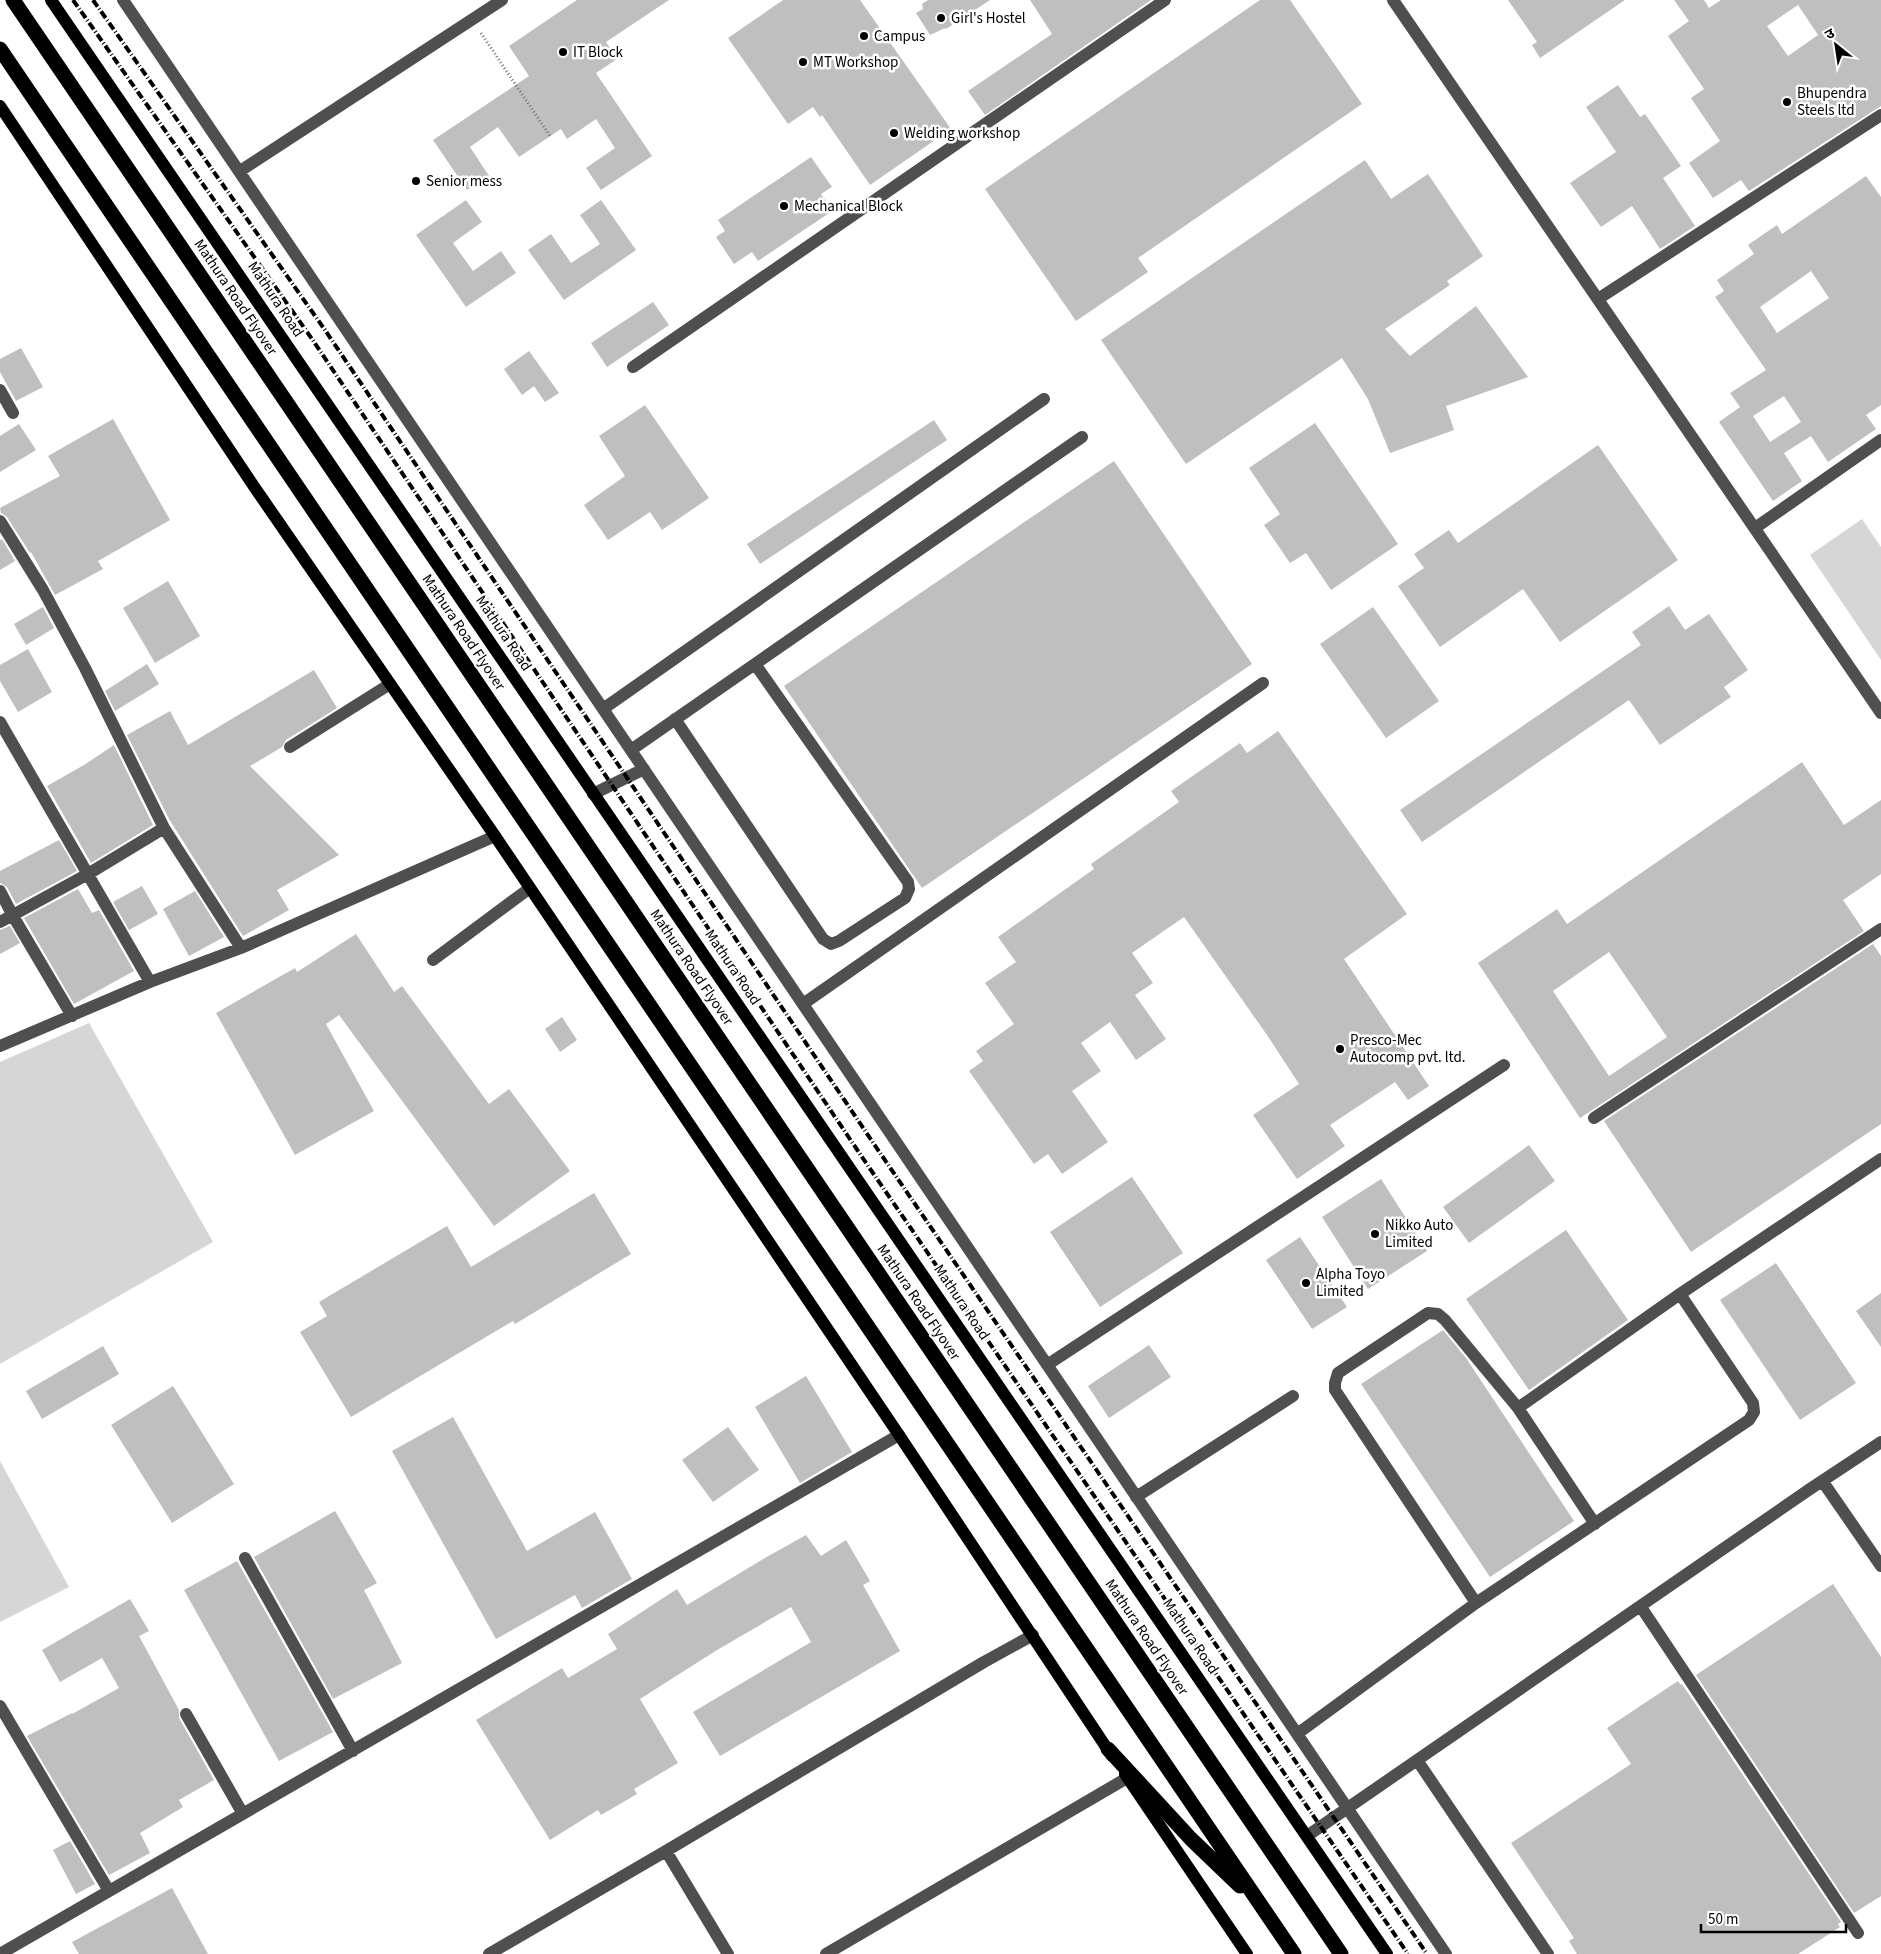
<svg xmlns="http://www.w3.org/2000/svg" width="1881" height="1954" font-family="'Source Sans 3','Noto Sans Devanagari',sans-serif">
  <rect width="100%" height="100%" fill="#fff"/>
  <path fill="#d6d6d6" d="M1862,519l19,28v113l-71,-105z
    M89,1023l124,219 -213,122v-302z
    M0,1461l69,126 -69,35z"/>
  <path fill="#bfbfbf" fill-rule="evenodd" d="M577,0h92l-63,42 11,17 -21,14 56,83 -51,34 -15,-22 29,-20 -19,-29 -29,20 -6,-10 -42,28 -21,-30 -28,20 19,29 -22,14 -34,-50 96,-64 -20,-30z
    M783,0h77l91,129 -81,56 -48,-70 -2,2 -7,-10 -25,17 -60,-86z
    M928,0h62l-44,29 -1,-1 -15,7 -14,-22 7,-4 -1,-5z
    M1030,0h121l-166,115 -17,-24 84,-57z
    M1260,0h30l72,104 -224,154 10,14 -72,49 -91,-132z
    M1508,0h117l-85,58 -8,-13 5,-3z
    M1674,0h30l5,8 12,-8h160v106l-132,85 -8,-11 -28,18 -24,-35 31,-22 -29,-43 13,-9 -36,-53 21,-15zM1798,5l20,30 -30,21 -21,-30z
    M1618,85l22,32 5,-3 36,52 -18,12 32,48 -35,23 -28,-43 -31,21 -31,-44 46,-31 -30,-45z
    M811,157l21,30 -11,7 11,17 -74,50 -6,-9 -18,12 -18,-27 9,-6 -7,-11z
    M1365,160l26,39 37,-25 55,82 -36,25 3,4 -65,44 25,27 66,-50 52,71 -82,29 8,24 -64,23 -22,-54 -26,-41 -156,106 -85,-124z
    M1866,176l15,21v208l-15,10 10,14 -48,33 -17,-26 -27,17 18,28 -29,20 -54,-79 21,-15 -10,-14 36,-23 -51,-73 9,-6 -7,-11 37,-26 -6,-9 29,-20 5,9zM1811,271l18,27 -52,35 -17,-26zM1784,396l17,26 -31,20 -17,-26z
    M466,200l16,22 -29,21 20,28 28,-20 15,22 -50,34 -50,-72z
    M601,200l35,50 -72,50 -36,-50 23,-16 20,29 29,-19 -20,-29z
    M653,302l16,23 -62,42 -16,-24z
    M21,348l22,39 -27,14 -16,-29v-13z
    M529,351l30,42 -14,9 -11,-16 -12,9 -18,-26z
    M645,405l64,93 -47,32 -12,-18 -42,28 -24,-35 41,-29 -26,-40z
    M113,419l57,101 -72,41 5,8 -48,26 -24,-43 -1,1 -23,-36 -6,-4 -1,-5 60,-32 -12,-20z
    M934,420l13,20 -187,124 -13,-20z
    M1315,423l83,121 -67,46 -25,-37 -16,10 -26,-38 16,-11 -31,-46z
    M19,424l17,26 -36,22v-36z
    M1598,445l80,115 -118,82 -37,-53 -83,58 -42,-61 26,-18 -10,-14 35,-24 9,13z
    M1114,461l138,203 -330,224 -138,-202z
    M2,539l13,22 -15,9v-30z
    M168,581l32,55 -45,27 -32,-55z
    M1669,606l16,24 24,-16 39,56 -24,17 7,10 -71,48 -31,-45 -207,142 -22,-32 241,-165 -9,-13z
    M43,607l11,21 -28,17 -12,-21z
    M1373,607l66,94 -53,37 -66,-94z
    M28,649l24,43 -34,20 -18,-31v-16z
    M147,664l12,20 -44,27 -10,-20z
    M314,670l23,38 -51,32 -4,7 -32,19 89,89 -62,35 12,20 -46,26 -74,-117 -42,-84 43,-24 18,34z
    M1278,731l129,183 -63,45 85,127 -21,14 -13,-18 -65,43 15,21 -48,33 -44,-64 46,-31 -32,-49 -83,-118 -52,36 21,30 -18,12 31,44 -30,21 -26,-38 -29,21 20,28 -29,20 36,51 -46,32 -14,-20 -14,10 -65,-93 14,-10 -7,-10 38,-27 -29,-41 31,-21 -18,-25 96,-68 -3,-5 88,-62 -8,-11 69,-48 7,10z
    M114,745l39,80 -62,38 -44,-77 37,-21z
    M1802,762l42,63 37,-25v74l-38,26 21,31 -284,187 -102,-155 79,-54 10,15zM1609,952l58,85 -58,39 -56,-85z
    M59,840l18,31 -61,33 -9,-17 -7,-4v-12z
    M142,886l16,28 -29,16 -16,-28z
    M78,889l14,24 7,-3 35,61 -60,33 -50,-86z
    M195,891l29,46 -35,19 -26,-47z
    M10,926l10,17 -20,11v-24z
    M356,934l38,58 8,-6 87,118 20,-15 61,82 -76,55 -155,-211 -13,9 48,87 -79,44 -79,-142 79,-45 2,4z
    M1873,944l8,12v168l-190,128 -87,-131z
    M562,1017l15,23 -17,12 -15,-23z
    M1529,1145l26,36 -86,62 -26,-36z
    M1132,1177l51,76 -83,54 -50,-75z
    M1381,1179l46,72 -59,38 -46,-72z
    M594,1193l37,61 -116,70 -2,-3 -162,96 -51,-85 27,-16 -8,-14 128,-76 24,41z
    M1566,1230l62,90 -99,70 -63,-91z
    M1300,1237l47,70 -35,22 -46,-69z
    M1776,1263l80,120 -56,37 -80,-120z
    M1881,1293v54l-25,-36z
    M1443,1330l23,28 108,163 -84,56 -129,-193z
    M1149,1345l22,32 -62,41 -21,-32z
    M103,1346l16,28 -77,45 -16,-28z
    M806,1376l46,76 -52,31 -45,-76z
    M173,1386l61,98 -62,39 -61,-98z
    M453,1417l74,134 68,-39 37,67 -50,29 -7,-13 -79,44 -104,-188z
    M728,1427l31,43 -46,32 -31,-42z
    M335,1511l42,72 -13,7 38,73 -69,36 -79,-142z
    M806,1535l15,21 25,-16 24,41 -7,4 37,66 -180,105 -27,-44 118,-70 -20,-35 -74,43 -77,49 38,64 -44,26 3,5 -36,21 -3,-5 -48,30 -74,-120 86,-52 6,10 49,-29 -9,-15 69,-45 10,16 78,-47z
    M237,1561l96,171 -54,29 -95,-171z
    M1833,1584l48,73v239l-27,17 -158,-238z
    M130,1599l19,32 -10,5 40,74v8l35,62 -35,20 4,7 -43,26 10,20 -41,22 -82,-139 45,-23v1l47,-26 -17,-30 -42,24 -18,-32z
    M1678,1681l3,4 1,-1 159,238 -3,2 2,3 -42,27h-221l-8,-13 5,-3 -63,-95 120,-79 -24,-36z
    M70,1841l25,43 -19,10 -23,-44z
    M172,1888l36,66h-129l-7,-12z"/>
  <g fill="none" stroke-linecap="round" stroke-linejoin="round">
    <path stroke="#717171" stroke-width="3" stroke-dasharray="1 2.5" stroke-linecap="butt" d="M481,33l69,103"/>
    <path stroke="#4f4f4f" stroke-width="12" d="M123,0l1323,1954
      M1393,0l488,713
      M240,171l262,-171
      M1598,299l283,-184
      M633,367l532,-367
      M0,390l13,23
      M0,521l43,69 42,78 79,160 77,120
      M1755,528l126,-88
      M603,709l441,-310
      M675,719l148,220 8,5 8,-3 66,-43 4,-9 -1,-7 -153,-218
      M0,722l150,260
      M290,747l100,-63
      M631,750l451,-313
      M593,794l51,-25
      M0,891l13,25 59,100
      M0,922l88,-48 76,-46
      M433,960l97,-72
      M803,1004l460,-321
      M0,1046l150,-64 91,-34 254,-112
      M1594,1118l287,-189
      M1047,1365l457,-300
      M1518,1408l162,-114 201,-135
      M1823,1482l58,84
      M1136,1497l157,-101
      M245,1558l108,193
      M1476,1603l-141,-213v-7l3,-10 90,-60 10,1 7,6 73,88 77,116
      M1641,1607l217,326
      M0,1706l109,185
      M186,1714l57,100
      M1297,1734l179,-131 273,-183 5,-8 -1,-9 -73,-109
      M1417,1760l131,194
      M1307,1836l503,-347 71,-47
      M666,1851l62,103
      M0,1954l899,-519
      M489,1954l177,-103 318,-189 49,-27
      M826,1954l301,-176"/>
    <path stroke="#000" stroke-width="12" d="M51,0l1336,1954
      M0,106l253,379 242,351 404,599 213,321
      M1125,1774l122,180"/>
    <path stroke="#000" stroke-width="15" d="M13,0l1328,1954
      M0,49l1294,1905
      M1108,1749l83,90 49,47"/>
    <path stroke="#000" stroke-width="4" stroke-dasharray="8 2.5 1 2.5" stroke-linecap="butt" d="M73,0l239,339 550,818 546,797
      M93,0l232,330 551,817 551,807"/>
  </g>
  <g fill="#000" stroke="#fff" stroke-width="2">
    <circle cx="941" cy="18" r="5"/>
    <circle cx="864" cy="36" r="5"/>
    <circle cx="563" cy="52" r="5"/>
    <circle cx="803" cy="62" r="5"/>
    <circle cx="1787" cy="102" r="5"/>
    <circle cx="894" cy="133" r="5"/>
    <circle cx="416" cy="181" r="5"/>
    <circle cx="784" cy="206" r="5"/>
    <circle cx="1340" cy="1049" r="5"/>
    <circle cx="1375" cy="1234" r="5"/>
    <circle cx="1306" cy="1283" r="5"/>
  </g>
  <g text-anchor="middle" stroke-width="5" stroke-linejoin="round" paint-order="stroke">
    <g font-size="15" fill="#000" stroke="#fff" text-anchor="start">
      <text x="951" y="23">Girl's Hostel</text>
      <text x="874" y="41">Campus</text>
      <text x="573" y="57">IT Block</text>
      <text x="813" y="67">MT Workshop</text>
      <text x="1797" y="98">Bhupendra<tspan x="1797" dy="17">Steels ltd</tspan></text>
      <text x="904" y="138">Welding workshop</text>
      <text x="426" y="186">Senior mess</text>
      <text x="794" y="211">Mechanical Block</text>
      <text x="1350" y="1045">Presco-Mec<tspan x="1350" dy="17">Autocomp pvt. ltd.</tspan></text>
      <text x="1385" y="1230">Nikko Auto<tspan x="1385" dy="17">Limited</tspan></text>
      <text x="1316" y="1279">Alpha Toyo<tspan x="1316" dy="17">Limited</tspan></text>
    </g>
    <g font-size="15" fill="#000" stroke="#fff">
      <text transform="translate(236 297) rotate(56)" y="5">Mathura Road Flyover</text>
      <text transform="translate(276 299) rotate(56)" y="5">Mathura Road</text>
      <text transform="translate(464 632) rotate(56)" y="5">Mathura Road Flyover</text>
      <text transform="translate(504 633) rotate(56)" y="5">Mathura Road</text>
      <text transform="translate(692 967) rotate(56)" y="5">Mathura Road Flyover</text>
      <text transform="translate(733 967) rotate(56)" y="5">Mathura Road</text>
      <text transform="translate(919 1302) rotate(56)" y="5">Mathura Road Flyover</text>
      <text transform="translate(962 1302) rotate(56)" y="5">Mathura Road</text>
      <text transform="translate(1191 1636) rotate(56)" y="5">Mathura Road</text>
      <text transform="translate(1147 1637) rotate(56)" y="5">Mathura Road Flyover</text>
    </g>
  </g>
  <g transform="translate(1836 45) rotate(330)" stroke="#ffffff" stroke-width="4" paint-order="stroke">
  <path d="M0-4L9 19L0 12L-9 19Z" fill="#000000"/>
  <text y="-8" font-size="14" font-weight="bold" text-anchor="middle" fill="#000000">उ</text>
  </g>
  <path d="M1701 1924v8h145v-8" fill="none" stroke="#000000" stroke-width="2.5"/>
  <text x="1708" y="1924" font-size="15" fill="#000000" stroke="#ffffff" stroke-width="4" paint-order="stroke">50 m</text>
</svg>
